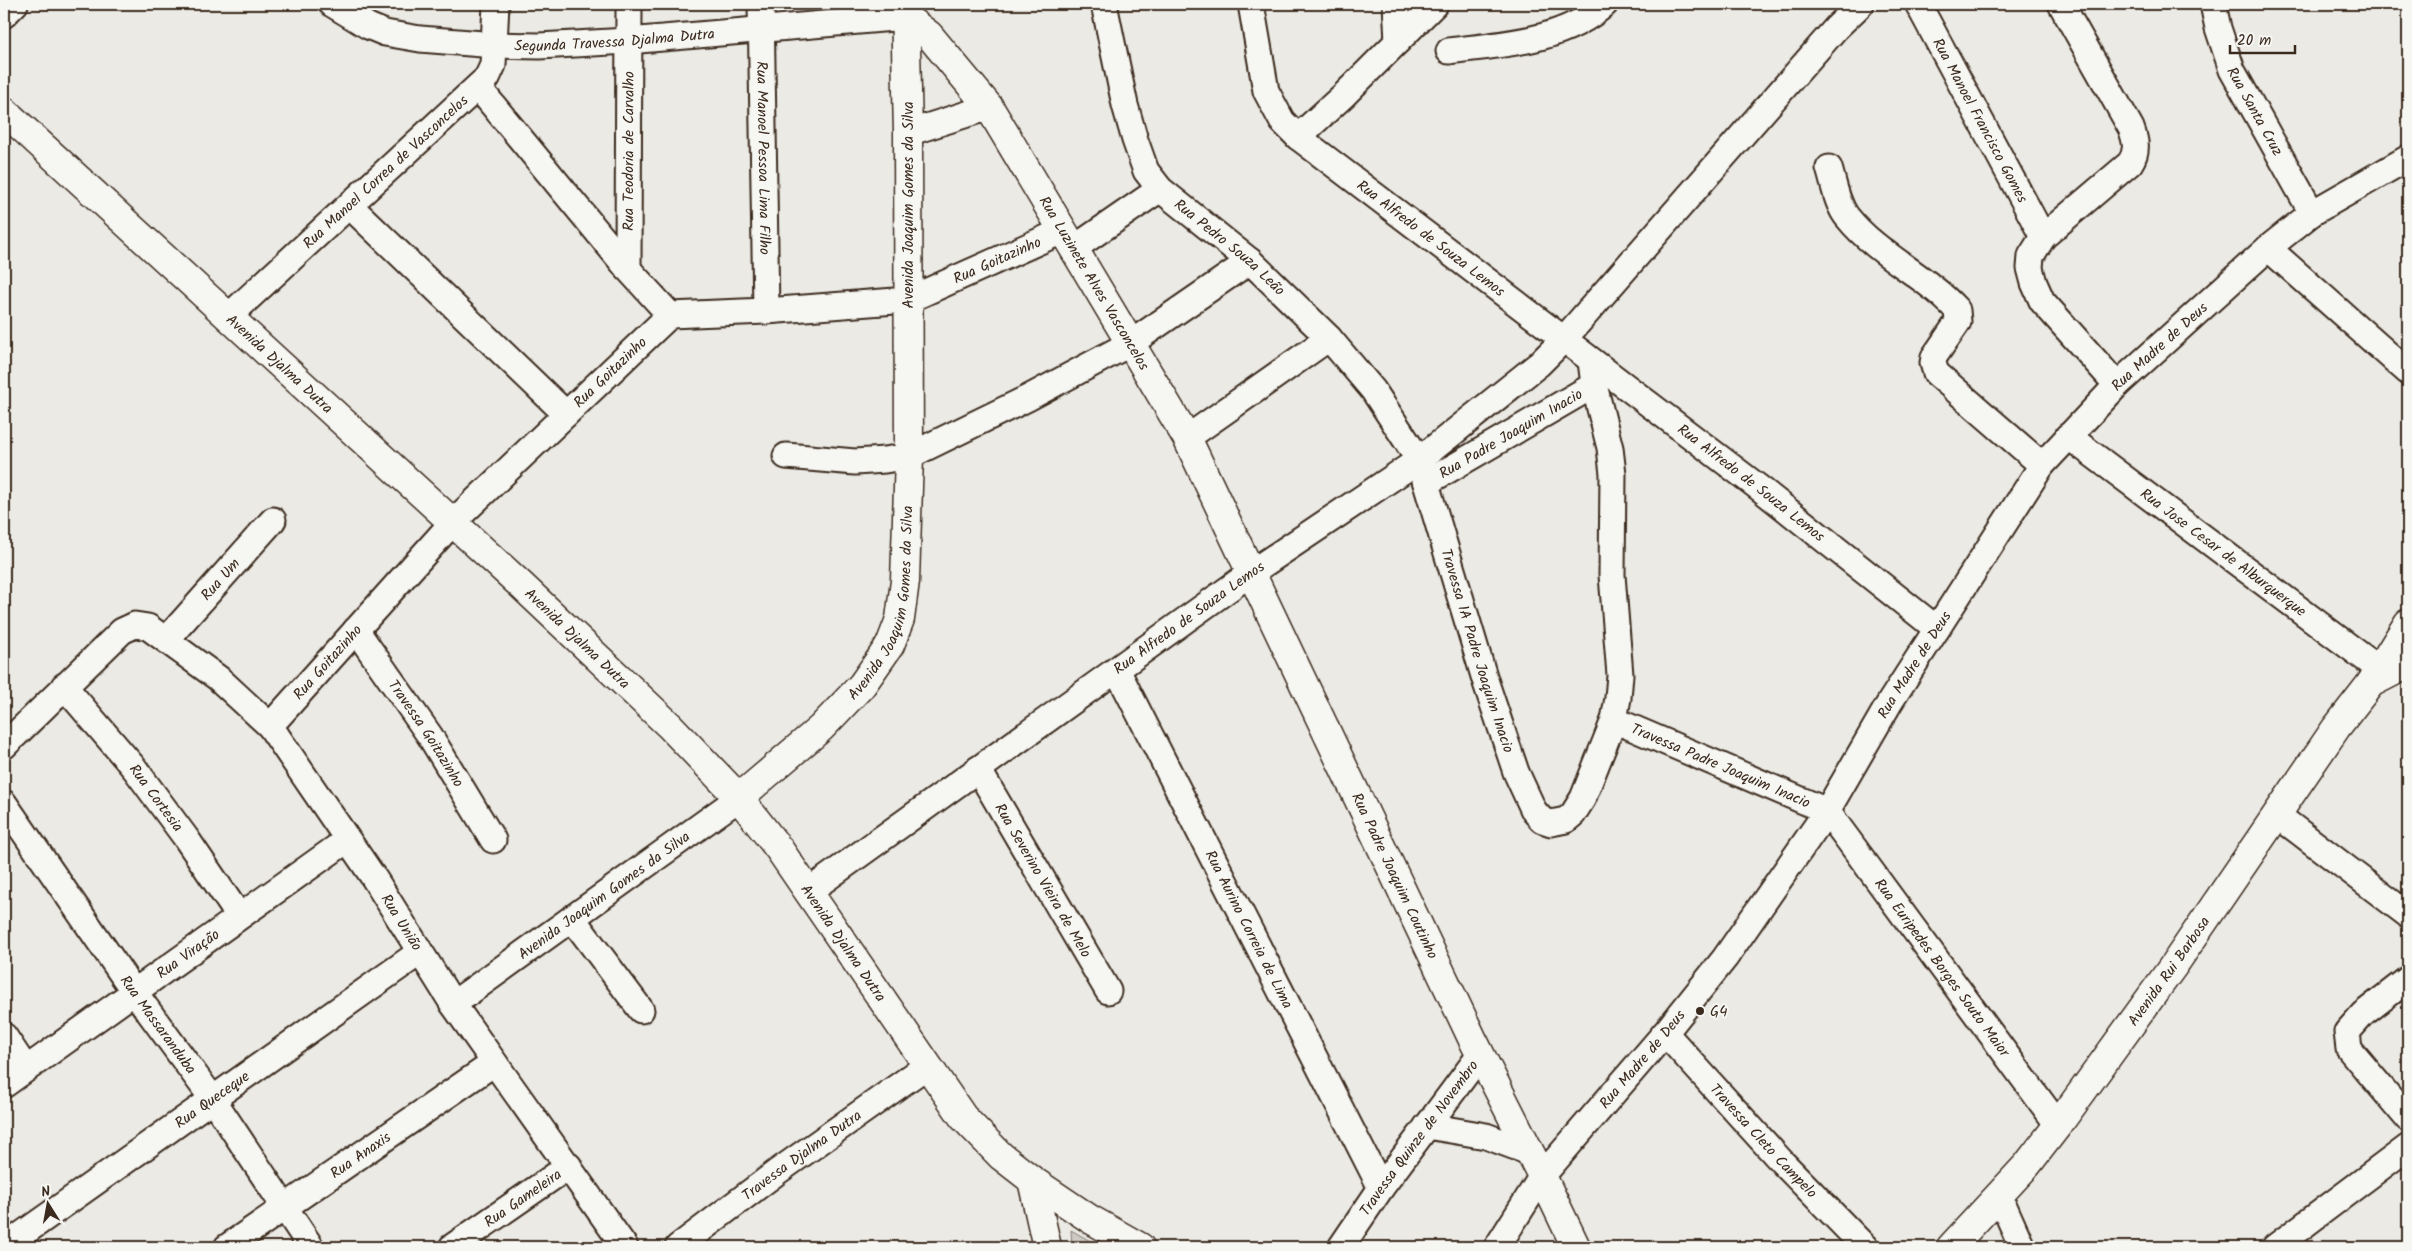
<svg xmlns="http://www.w3.org/2000/svg" width="2412" height="1251" font-family="Kalam,sans-serif">
  <rect width="100%" height="100%" fill="#ebeae5"/>
  <filter id="ink" filterUnits="userSpaceOnUse"><feTurbulence type="fractalNoise" baseFrequency=".02" numOctaves="2"/><feDisplacementMap in="SourceGraphic" scale="10" xChannelSelector="R" yChannelSelector="G"/><feConvolveMatrix kernelMatrix="1 2 1 2 8 2 1 2 1" color-interpolation-filters="sRGB"/></filter>
  <g filter="url(#ink)">
    <path fill="#cdcac4" stroke="#847a71" d="M1071,1230l30,17h-29z"/>
    <g fill="none" stroke-linecap="round" stroke-linejoin="round">
      <g stroke="#3b2a1e" stroke-width="29">
        <g id="minor">
          <path id="s1" d="M332,4l36,22 17,7 35,6 75,6 44,1 89,-5 277,-24"/>
          <path id="s2" d="M761,4l5,307"/>
          <path id="s3" d="M1104,4l21,101 10,35 11,31 14,18 90,72 79,77 44,52 46,70 67,223 30,89 18,39 8,9 9,3 15,-3 7,-6 10,-16 31,-78 4,-22 2,-23 -8,-100 1,-101 -3,-26 -16,-63 -3,-24"/>
          <path id="s4" d="M1251,4l15,87 16,30 16,16 464,353 175,139"/>
          <path d="M1396,4l2,37"/>
          <path id="s5" d="M1918,4l125,233"/>
          <path d="M2061,4l70,124c5,13 7,23 -1,35l-87,74 -12,19 -1,12 4,15 8,18 75,84"/>
          <path id="s6" d="M2213,4l5,24 14,42 80,143"/>
          <path d="M4,15l11,-11"/>
          <path d="M1449,51c54,-7 114,-9 156,-47"/>
          <path d="M478,87l150,182 42,46"/>
          <path d="M908,133l81,-26"/>
          <path d="M1298,137l46,-42 91,-91"/>
          <path d="M1829,168c5,16 8,37 19,50 30,37 77,57 109,92l1,12 -24,35 -1,6 3,10 106,92"/>
          <path d="M350,206l216,208"/>
          <path d="M2268,248l140,124"/>
          <path d="M1073,249l87,-60"/>
          <path id="s7" d="M628,269l1,-265"/>
          <path id="s8" d="M228,317l259,-239 6,-13 3,-61"/>
          <path id="s9" d="M2068,436l311,233"/>
          <path d="M1187,438l142,-100"/>
          <path d="M786,456l69,6 30,-2 24,-4 119,-58 103,-55 119,-82"/>
          <path id="s10" d="M1426,483l168,-98"/>
          <path id="s11" d="M356,630l74,106 63,104"/>
          <path id="s12" d="M167,639l106,-119"/>
          <path id="s13" d="M1117,670l264,518"/>
          <path id="s14" d="M64,686l71,83 51,69 53,78"/>
          <path id="s15" d="M1614,720l213,91 231,314"/>
          <path id="s16" d="M270,726l182,-203 218,-208 96,-4 142,-11 154,-69"/>
          <path id="s17" d="M4,746l118,-115 13,-6 13,2 70,51 52,48 104,152 79,126 172,243"/>
          <path id="s18" d="M978,769l130,222"/>
          <path id="s19" d="M4,803l131,190 77,105 99,149"/>
          <path d="M2277,815l131,100"/>
          <path id="s20" d="M809,891l443,-319 167,-112 120,-96 25,-25 272,-311 25,-24"/>
          <path d="M572,918l69,92"/>
          <path d="M2408,979l-45,35 -16,18 2,17 59,70"/>
          <path id="s21" d="M453,1004l286,-206"/>
          <path id="s22" d="M1665,1033l117,129 83,85"/>
          <path d="M4,1036l22,33"/>
          <path id="s23" d="M4,1085l343,-245"/>
          <path d="M1427,1126l59,10 43,16"/>
          <path d="M2000,1197l22,50"/>
          <path id="s24" d="M4,1247l416,-295"/>
          <path id="s25" d="M227,1247l267,-184"/>
          <path id="s26" d="M452,1247l117,-81"/>
          <path id="s27" d="M678,1247l99,-75 151,-107"/>
          <path id="s28" d="M1341,1247l40,-59 99,-133"/>
          <path id="s29" d="M1497,1247l45,-71 123,-143 60,-75 102,-147 63,-109 152,-237 75,-80 151,-137 44,-35 96,-55"/>
          <path d="M2275,1247l133,-100"/>
        </g>
      </g>
      <g stroke="#3b2a1e" stroke-width="31">
        <g id="tertiary">
          <path id="s30" d="M905,17l24,18 60,72 198,331 285,600 70,138 34,71"/>
          <path id="s31" d="M4,111l517,474 149,141 69,72 40,51 184,268 38,39 31,24 58,39 50,28"/>
          <path d="M2371,683l37,-60"/>
          <path id="s32" d="M739,798l82,-70 41,-43 28,-40 10,-26 5,-38 4,-125 -1,-323 -3,-129"/>
          <path d="M1032,1180l15,67"/>
        </g>
      </g>
      <g stroke="#3b2a1e" stroke-width="31">
        <g id="secondary">
          <path id="s33" d="M1951,1247l76,-82 31,-40 116,-160 162,-237 35,-45 37,-19"/>
        </g>
      </g>
      <use href="#minor" stroke="#f6f6f2" stroke-width="25"/>
      <use href="#tertiary" stroke="#f6f6f2" stroke-width="28"/>
      <use href="#secondary" stroke="#f6f6f2" stroke-width="28"/>
    </g>
  </g>
  <circle fill="#3b2a1e" stroke="#f6f6f2" stroke-width="2" cx="1700" cy="1011" r="5"/>
  <g text-anchor="middle" stroke-width="4" stroke-linejoin="round" paint-order="stroke">
    <g font-size="15" fill="#3b2a1e" stroke="#f6f6f2">
      <text dy="5" stroke="none"><textPath href="#s1" startOffset="291">Segunda Travessa Djalma Dutra</textPath></text>
      <text dy="5" stroke="none"><textPath href="#s6" startOffset="116">Rua Santa Cruz</textPath></text>
      <text dy="5" stroke="none"><textPath href="#s5" startOffset="132">Rua Manoel Francisco Gomes</textPath></text>
      <text dy="5" stroke="none"><textPath href="#s7" startOffset="118">Rua Teodoria de Carvalho</textPath></text>
      <text dy="5" stroke="none"><textPath href="#s2" startOffset="154">Rua Manoel Pessoa Lima Filho</textPath></text>
      <text dy="5" stroke="none"><textPath href="#s8" startOffset="214">Rua Manoel Correa de Vasconcelos</textPath></text>
      <text transform="translate(908 205) rotate(-90)" y="5">Avenida Joaquim Gomes da Silva</text>
      <text dy="5" stroke="none"><textPath href="#s4" startOffset="312">Rua Alfredo de Souza Lemos</textPath></text>
      <text dy="5" stroke="none"><textPath href="#s3" startOffset="286">Rua Pedro Souza Leão</textPath></text>
      <text dy="5" stroke="none"><textPath href="#s16" startOffset="910">Rua Goitazinho</textPath></text>
      <text dy="5" stroke="none"><textPath href="#s30" startOffset="329">Rua Luzinete Alves Vasconcelos</textPath></text>
      <text dy="5" stroke="none"><textPath href="#s29" startOffset="1122">Rua Madre de Deus</textPath></text>
      <text dy="5" stroke="none"><textPath href="#s31" startOffset="374">Avenida Djalma Dutra</textPath></text>
      <text dy="5" stroke="none"><textPath href="#s16" startOffset="491">Rua Goitazinho</textPath></text>
      <text dy="5" stroke="none"><textPath href="#s10" startOffset="98">Rua Padre Joaquim Inacio</textPath></text>
      <text dy="5" stroke="none"><textPath href="#s4" startOffset="715">Rua Alfredo de Souza Lemos</textPath></text>
      <text dy="5" stroke="none"><textPath href="#s9" startOffset="194">Rua Jose Cesar de Alburquerque</textPath></text>
      <text dy="5" stroke="none"><textPath href="#s12" startOffset="80">Rua Um</textPath></text>
      <text dy="5" stroke="none"><textPath href="#s32" startOffset="254">Avenida Joaquim Gomes da Silva</textPath></text>
      <text dy="5" stroke="none"><textPath href="#s20" startOffset="468">Rua Alfredo de Souza Lemos</textPath></text>
      <text dy="5" stroke="none"><textPath href="#s31" startOffset="779">Avenida Djalma Dutra</textPath></text>
      <text dy="5" stroke="none"><textPath href="#s3" startOffset="772">Travessa 1A Padre Joaquim Inacio</textPath></text>
      <text dy="5" stroke="none"><textPath href="#s16" startOffset="86">Rua Goitazinho</textPath></text>
      <text dy="5" stroke="none"><textPath href="#s29" startOffset="718">Rua Madre de Deus</textPath></text>
      <text dy="5" stroke="none"><textPath href="#s11" startOffset="125">Travessa Goitazinho</textPath></text>
      <text dy="5" stroke="none"><textPath href="#s15" startOffset="116">Travessa Padre Joaquim Inacio</textPath></text>
      <text dy="5" stroke="none"><textPath href="#s14" startOffset="145">Rua Cortesia</textPath></text>
      <text dy="5" stroke="none"><textPath href="#s30" startOffset="994">Rua Padre Joaquim Coutinho</textPath></text>
      <text dy="5" stroke="none"><textPath href="#s18" startOffset="129">Rua Severino Vieira de Melo</textPath></text>
      <text dy="5" stroke="none"><textPath href="#s21" startOffset="186">Avenida Joaquim Gomes da Silva</textPath></text>
      <text dy="5" stroke="none"><textPath href="#s17" startOffset="586">Rua União</textPath></text>
      <text dy="5" stroke="none"><textPath href="#s13" startOffset="291">Rua Aurino Correia de Lima</textPath></text>
      <text dy="5" stroke="none"><textPath href="#s31" startOffset="1185">Avenida Djalma Dutra</textPath></text>
      <text dy="5" stroke="none"><textPath href="#s23" startOffset="226">Rua Viração</textPath></text>
      <text dy="5" stroke="none"><textPath href="#s15" startOffset="426">Rua Euripedes Borges Souto Maior</textPath></text>
      <text dy="5" stroke="none"><textPath href="#s33" startOffset="352">Avenida Rui Barbosa</textPath></text>
      <text dy="5" stroke="none"><textPath href="#s19" startOffset="270">Rua Massaranduba</textPath></text>
      <text dy="5" stroke="none"><textPath href="#s29" startOffset="238">Rua Madre de Deus</textPath></text>
      <text dy="5" stroke="none"><textPath href="#s24" startOffset="255">Rua Queceque</textPath></text>
      <text dy="5" stroke="none"><textPath href="#s28" startOffset="134">Travessa Quinze de Novembro</textPath></text>
      <text dy="5" stroke="none"><textPath href="#s22" startOffset="146">Travessa Cleto Campelo</textPath></text>
      <text dy="5" stroke="none"><textPath href="#s25" startOffset="162">Rua Anaxis</textPath></text>
      <text dy="5" stroke="none"><textPath href="#s27" startOffset="154">Travessa Djalma Dutra</textPath></text>
      <text dy="5" stroke="none"><textPath href="#s26" startOffset="86">Rua Gameleira</textPath></text>
    </g>
    <g font-size="15" fill="#3b2a1e" stroke="#f6f6f2" text-anchor="start">
      <text x="1710" y="1016">G4</text>
    </g>
  </g>
  <rect width="2412" height="1251" fill="none" stroke="#f6f6f2" stroke-width="20"/>
  <rect x="10" y="10" width="2392" height="1231" fill="none" stroke="#3b2a1e" stroke-width="2" filter="url(#ink)"/>
  <g transform="translate(48 1204) rotate(349)" stroke="#f6f6f2" stroke-width="4" paint-order="stroke">
  <path d="M0-4L9 19L0 12L-9 19Z" fill="#3b2a1e"/>
  <text y="-8" font-size="14" font-weight="bold" text-anchor="middle" fill="#3b2a1e">N</text>
  </g>
  <path d="M2230 45v8h65v-8" fill="none" stroke="#3b2a1e" stroke-width="2.5"/>
  <text x="2237" y="45" font-size="15" fill="#3b2a1e" stroke="#f6f6f2" stroke-width="4" paint-order="stroke">20 m</text>
</svg>
